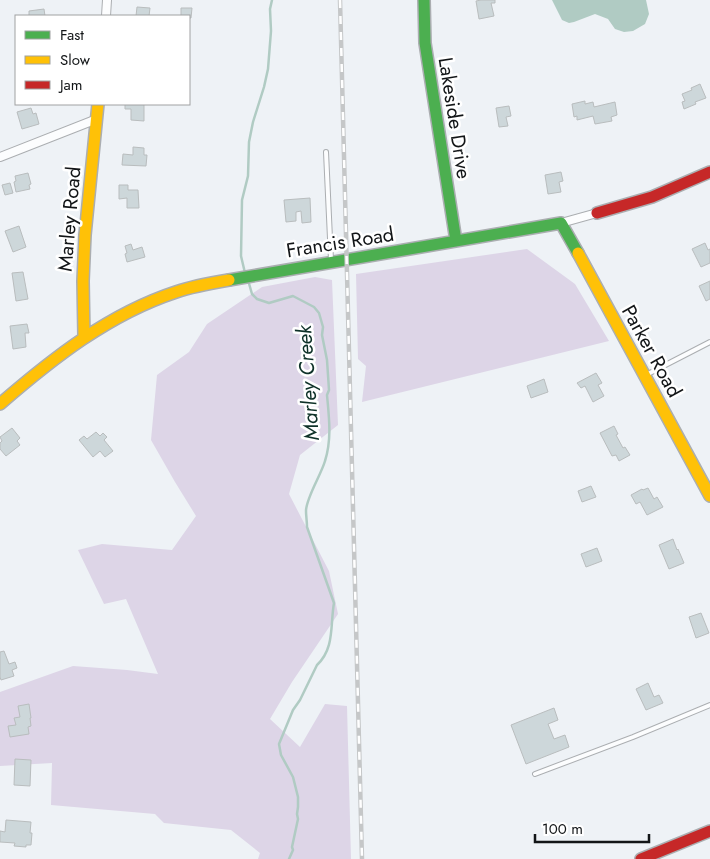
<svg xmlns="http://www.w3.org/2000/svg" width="710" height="859" font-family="Jost,sans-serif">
  <rect width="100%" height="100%" fill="#eef2f6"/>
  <path fill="#ddd5e7" d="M527,249l48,35 34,57 -247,61 4,-36 -8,-7 -2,-85z
    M315,277l17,3 6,145 -38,30 -11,39 40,77 9,43 -46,68 -22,37 30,28 25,-43 22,2 4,153h-93l2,-6 -29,-23 -67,-7 -9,-9 -104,-9 1,-42 -52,3v-74l73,-26 54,4 31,4 -32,-75 -22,5 -26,-54 24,-6 70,6 24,-34 -21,-34 -24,-42 6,-65 32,-23 18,-28 55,-37z"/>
  <path fill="#b0cbc3" d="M552,0h94l3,14 -4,10 -12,7 -9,1 -9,-3 -7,-10 -13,-5 -21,8 -5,1 -7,-3z"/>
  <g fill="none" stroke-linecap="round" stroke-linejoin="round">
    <path stroke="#b0cbc3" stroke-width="2.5" d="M245,273l-4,-17 1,-56 6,-24 1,-34 4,-20 11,-35 4,-18 3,-38 -1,-22 2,-9
      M248,280l4,14 5,5 12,4 24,-7 21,11 5,6 4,14 -1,8 5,25 2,30 -2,5c2,22 5,44 -2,66 -4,14 -19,37 -19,50 0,5 1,10 1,16l27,76c-4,22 1,45 -17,62l-17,35 -7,10 -14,34 2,11 12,22 5,20v10l-1,7 1,5 -6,28 1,3 -4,9"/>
  </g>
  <path fill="#cdd7da" stroke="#b9bdbe" d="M481,0h14v3h-4l3,13 -15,3 -3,-18z
    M137,7l13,1 -1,8h-13z
    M181,8h11l-1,10h-2v-2h-8z
    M44,9l1,7h-16v-5z
    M700,84l6,14 -11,4 1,2 -12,5 -2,-7 3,-1 -3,-7 10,-4 -1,-2z
    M585,101v3l8,-2 1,5 21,-5 2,13 -6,2 1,4 -17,3 -2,-8 -16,4v-4l-3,1 -2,-13z
    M125,104h19v17l-13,-1v-11h-6z
    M509,106l2,10 -5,1 2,9 -9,1 -3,-19z
    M31,108l2,6 3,-1 3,11 -17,5 -5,-17z
    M133,147l11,1v7h3l-1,11 -24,-1 1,-11 10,1z
    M561,172l2,9 -4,1 2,10 -13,2 -3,-19z
    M28,173l3,11 -2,1 1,4 -14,3 -2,-10 2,-1 -1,-5z
    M10,183l3,10 -8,2 -3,-10z
    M119,185h9v5h10l1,18h-12v-10l-8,1z
    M310,198l1,24 -9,1 -1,-12 -5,1v9l-10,1 -2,-22z
    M19,226l7,21 -13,5 -8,-21z
    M705,243l3,7 2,-1v14l-9,4 -9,-18z
    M131,244l2,6 9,-3 3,10 -18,5 -2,-8 2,-1 -2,-7z
    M23,272l5,27 -12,2 -4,-28z
    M710,281v18l-4,2 -7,-15z
    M27,324l2,9h-4l1,14 -13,2 -3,-23z
    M596,373l6,10 -4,2 6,11 -11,6 -8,-16 -4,2 -4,-5z
    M544,379l4,13 -17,6 -4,-12z
    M614,426l4,8 -2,1 7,13 2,-1 5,8 -11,6 -3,-6 -4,1 -12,-23z
    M12,428l8,10 -3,3 3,4 -14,11 -6,-7v-6l2,-2 -2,-4z
    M96,432l4,4 3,-3 4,4 -3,3 9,11 -8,6 -5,-6 -7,6 -14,-17 5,-4 3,3z
    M591,486l5,11 -14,5 -4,-11z
    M648,488l6,11 3,-2 6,10 -16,8 -7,-13 -4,2 -5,-9 11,-6 1,1z
    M673,539l4,11 1,-1 6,14 -15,6 -10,-24z
    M597,548l5,13 -16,6 -5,-13z
    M701,613l8,20 -13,5 -7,-21z
    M4,651l5,13 6,-2 2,6 -5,2 2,6 -13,4 -1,-3v-25z
    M648,683l6,14 5,-2 4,8 -17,7 -10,-21z
    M29,704l2,14h-1l1,8 -3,1 1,7 -19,3 -2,-11 8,-1 -2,-7 6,-1 -2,-11z
    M554,708l4,12 -10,4 6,15 11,-4 4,12 -43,17 -15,-39z
    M15,759l16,1 -1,26 -16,-1z
    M6,820l25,2 -1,11h2l-1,12h-5v2l-12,-1 1,-3 -15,-1v-11l5,1z"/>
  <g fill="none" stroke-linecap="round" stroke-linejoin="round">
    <g stroke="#abaeb1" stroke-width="6">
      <path id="lane" d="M326,152l5,108
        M646,375l64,-33
        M535,774l98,-37 77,-32"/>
    </g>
    <g stroke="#abaeb1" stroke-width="10">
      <path id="street" d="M106,16l1,-16
        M0,157l97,-38
        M561,223l36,-10"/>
    </g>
    <g stroke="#abaeb1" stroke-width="14">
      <path id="fast" d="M424,0l1,43 31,198
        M229,280l332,-57 17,30"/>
    </g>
    <g stroke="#abaeb1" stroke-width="14">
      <path id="slow" d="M578,253l132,243
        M84,337l-1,-56 2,-46 13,-131
        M0,404c53,-46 109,-90 176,-112 17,-6 35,-9 53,-12"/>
    </g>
    <g stroke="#abaeb1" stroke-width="14">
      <path id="jam" d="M597,213l55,-16 58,-25
        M641,859l69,-28"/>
    </g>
    <use href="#lane" stroke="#fcfdfe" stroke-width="4"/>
    <use href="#street" stroke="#fcfdfe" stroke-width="8"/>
    <use href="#fast" stroke="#4caf50" stroke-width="11"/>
    <use href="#slow" stroke="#ffc107" stroke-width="11"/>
    <use href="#jam" stroke="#c62828" stroke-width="11"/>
    <g stroke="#c5c7c8" stroke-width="4.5">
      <path id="rail" d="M340,0l22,859"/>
    </g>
    <use href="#rail" stroke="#fff" stroke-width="2.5" stroke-dasharray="8" stroke-linecap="butt"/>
  </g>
  <g text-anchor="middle" stroke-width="5" stroke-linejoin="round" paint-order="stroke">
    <g font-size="20" fill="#121517" stroke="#fff">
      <text transform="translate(455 118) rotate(81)" y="7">Lakeside Drive</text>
      <text transform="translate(69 219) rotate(-85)" y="7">Marley Road</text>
      <text transform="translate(340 242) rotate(-9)" y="7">Francis Road</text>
      <text transform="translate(652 351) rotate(61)" y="7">Parker Road</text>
    </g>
    <g font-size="21" font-style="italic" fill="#0e3128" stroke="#fff">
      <text transform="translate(308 383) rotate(-94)" y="7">Marley Creek</text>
    </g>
  </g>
  <rect x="15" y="15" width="175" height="90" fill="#ffffff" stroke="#a0a1a2"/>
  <rect x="25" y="31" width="25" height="8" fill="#4caf50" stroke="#a0a1a2"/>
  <text x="60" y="40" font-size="15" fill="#121517">Fast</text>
  <rect x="25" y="56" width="25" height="8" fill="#ffc107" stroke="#a0a1a2"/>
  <text x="60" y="65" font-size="15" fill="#121517">Slow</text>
  <rect x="25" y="81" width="25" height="8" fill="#c62828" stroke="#a0a1a2"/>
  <text x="60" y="90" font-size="15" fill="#121517">Jam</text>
  <path d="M535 834v8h114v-8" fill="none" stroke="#121517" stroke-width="2.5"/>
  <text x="542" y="834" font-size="15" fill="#121517" stroke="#ffffff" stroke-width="4" paint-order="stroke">100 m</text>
</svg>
